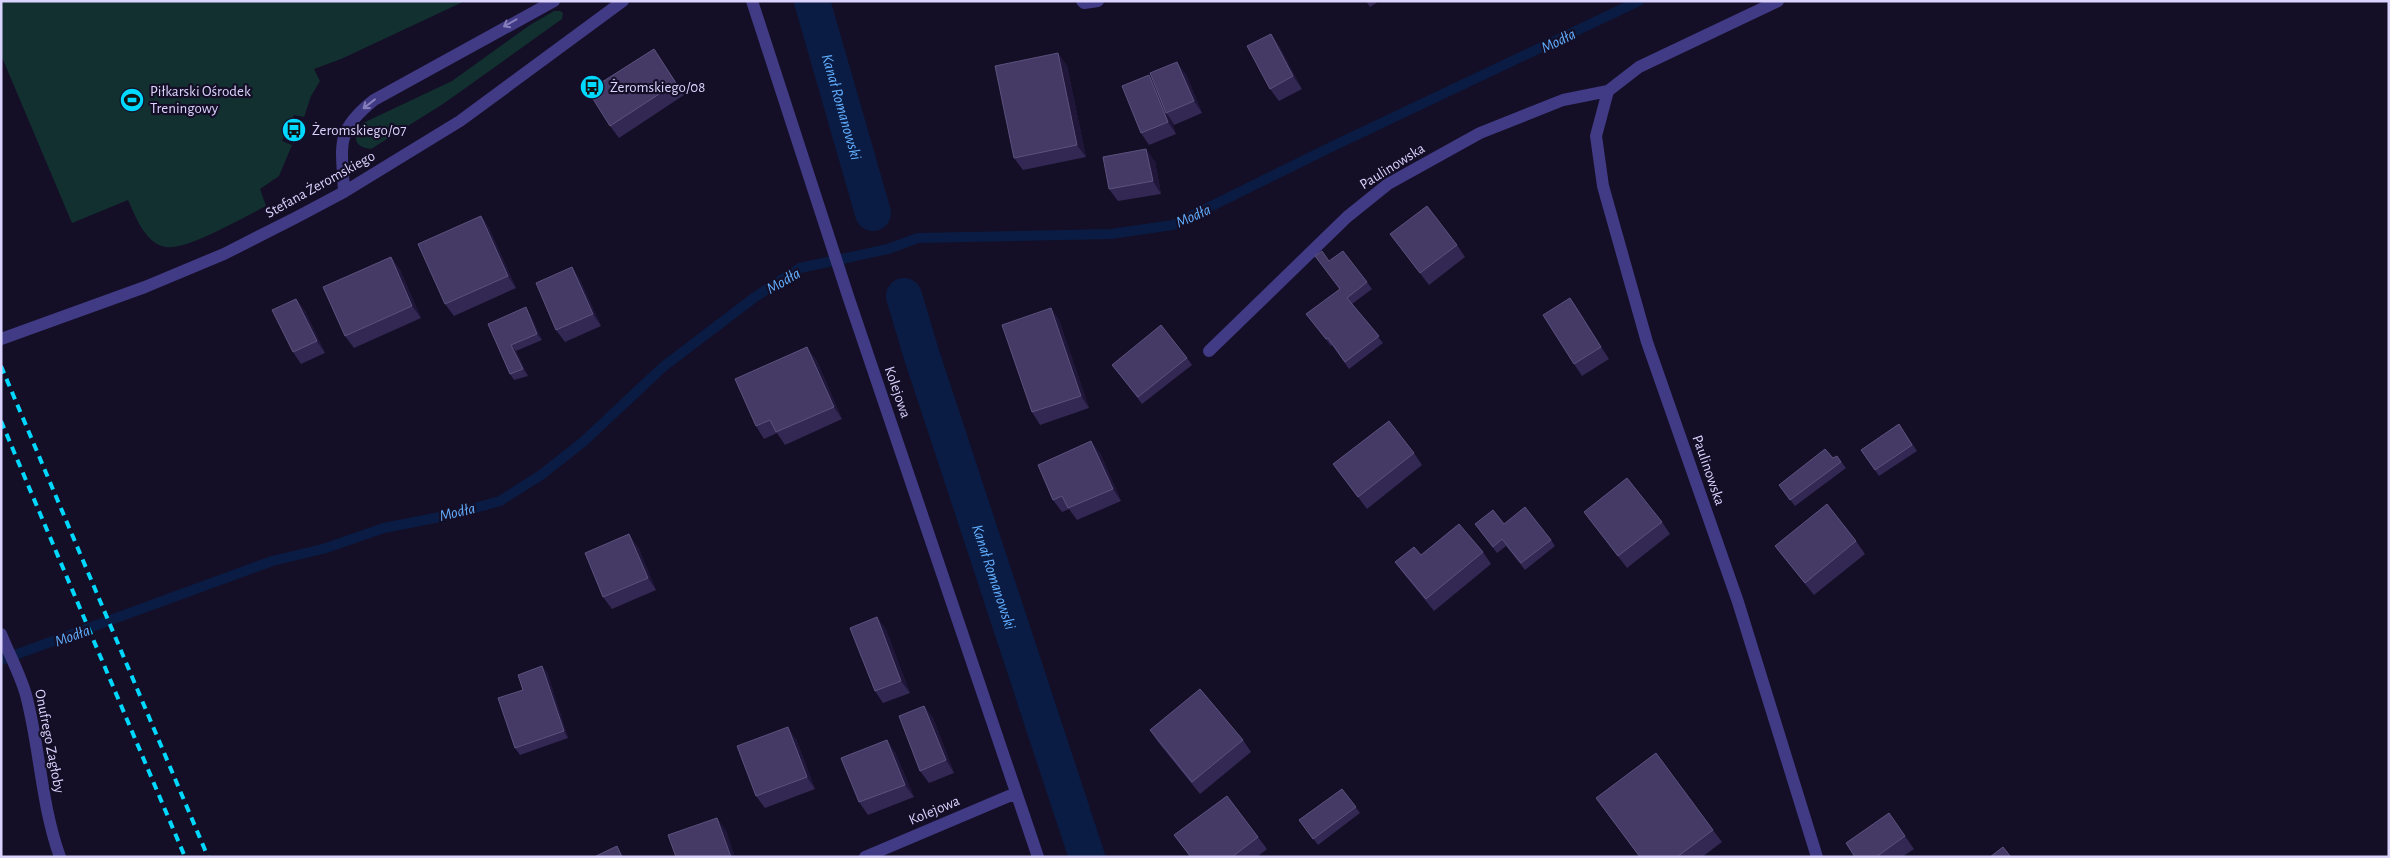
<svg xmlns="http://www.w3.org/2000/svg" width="2390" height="858" font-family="'Alegreya Sans',sans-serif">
  <rect width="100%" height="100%" fill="#140f26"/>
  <path fill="#123030" d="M1,1h464l-124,58 -27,10 6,12 -9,15 -7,21 -10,-2 -12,26 10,4 -13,31 -19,13 6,17c-22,11 -78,44 -100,41 -21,-3 -31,-32 -38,-47l-56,23 -71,-168z
    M554,11h6l3,2 -1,6 -119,85 -72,45c-19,-2 -18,-13 -8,-26l89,-42 78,-56z"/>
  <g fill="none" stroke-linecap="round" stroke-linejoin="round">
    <path stroke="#0a1c44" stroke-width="10" d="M1,660l271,-99 51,-12 61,-21 66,-13 50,-14 41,-26 42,-33 80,-75 92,-70 45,-29 88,-19 30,-11 193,-4 62,-9 156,-77 310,-147"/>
    <g stroke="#0a1c44" stroke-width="36">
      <path id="s1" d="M812,1l61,212"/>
      <path id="s2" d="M904,296l17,57 166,504"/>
    </g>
    <path stroke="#413a85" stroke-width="12" d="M752,1l97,298 189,558
      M1082,1l2,2 14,-2
      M1608,91l-12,45 7,50 44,156 91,260 79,255
      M344,192c-2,-48 -10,-60 30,-92l180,-99
      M1,339l144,-52 79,-33 73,-37 47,-25 116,-71 163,-120
      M1209,351l138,-134 41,-33 92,-51 83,-33 45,-9 31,-24 139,-66
      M1,634c8,20 19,40 25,61 14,53 15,109 34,162
      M865,857l151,-64"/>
    <path stroke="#00d8ff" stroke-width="4" stroke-dasharray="8 6" stroke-linecap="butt" d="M1,366l207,491
      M1,421l184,436"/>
  </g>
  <path fill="#332854" d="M1366,1h13l-9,6z
    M1271,34l8,12 23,43 -23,12 -9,-12z
    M654,49l30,46 -65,43 -9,-12z
    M1058,53l9,13 19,91 -63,13 -9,-12z
    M1186,74l16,39 -28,12 -4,-7 6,16 -27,11 -8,-12 8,-58 5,7z
    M1155,161l6,33 -43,7 -9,-12z
    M481,216l8,12 27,60 -62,28 -9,-12z
    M1390,234l67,11 8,12 -36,28z
    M391,257l9,13 21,48 -67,30 -9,-12z
    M1329,261l38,21 5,7 -20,15 31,39 -34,26 -17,-24 -1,1 -25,-32 34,-24z
    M572,267l8,13 21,46 -36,16 -9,-12z
    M1570,298l39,61 -27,17 -8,-12z
    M296,299l9,12 20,42 -24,11 -8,-12z
    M1051,308l8,12 30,88 -49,17 -8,-13z
    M530,314l12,26 -26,11 12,25 -14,4 -4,-6 -22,-50z
    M1187,358l5,7 -50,39 -30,-39z
    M816,359l26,60 -57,26 -8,-12 -13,6 -8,-13z
    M1899,424l18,27 -38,25 -18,-26z
    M1100,453l21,48 -44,19 -8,-11 -7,3 -9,-12z
    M1414,453l8,12 -55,44 -34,-45z
    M1837,456l9,12 -51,38 -16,-21z
    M1584,512l78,10 8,12 -43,34z
    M1475,524h29l47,16 4,6 -30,24 -19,-24 -9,7z
    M1856,541l9,13 -51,41 -30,-37 -9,-12z
    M638,547l18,43 -44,19 -9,-12z
    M1483,552l8,12 -57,47 -30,-37 -9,-12 26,-7z
    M877,617l9,13 24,63 -27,10 -8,-12z
    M547,672l21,66 -48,17 -5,-7 8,-58z
    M924,706l9,12 21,55 -25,10 -9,-12z
    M1150,730l93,10 8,12 -51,42 -42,-52z
    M796,739l19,50 -50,19 -9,-12z
    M895,752l19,45 -46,18 -9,-13z
    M1342,789l18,24 -42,32 -19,-25z
    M1596,798l117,32 9,12 -20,15h-62z
    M1889,813l25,36 -12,8h-47z
    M1174,835l84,2 9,12 -10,8h-67z"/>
  <path fill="#1f163a" d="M1271,34l8,12 23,43 -9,-13z
    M1058,53l9,13 19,91 -9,-12z
    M1177,62l9,12 16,39 -8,-12z
    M1149,75l8,13 9,25 4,5 6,16 -8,-12z
    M1146,149l9,12 6,33 -8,-13z
    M481,216l8,12 27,60 -8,-12z
    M391,257l9,13 21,48 -9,-12z
    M572,267l8,13 21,46 -8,-12z
    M1570,298l9,12 30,49 -8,-12z
    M296,299l9,12 20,42 -8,-12z
    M526,307l4,7 12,26 -5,-6z
    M1051,308l8,12 30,88 -8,-12z
    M511,345l5,6 12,25 -5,-7z
    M807,347l9,12 26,60 -8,-12z
    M1091,441l9,12 21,48 -8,-12z
    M629,534l9,13 18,43 -8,-12z
    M877,617l9,13 24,63 -9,-12z
    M542,666l5,6 21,66 -4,-7z
    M924,706l9,12 21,55 -8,-13z
    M788,727l8,12 19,50 -8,-12z
    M887,740l8,12 19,45 -9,-12z
    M717,818l9,12 9,27h-4z
    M617,846l7,11h-2z"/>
  <path fill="#453a66" stroke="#5c527e" d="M1271,34l22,42 -23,13 -23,-43z
    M654,49l22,34 -66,43 -22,-35z
    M1058,53l19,92 -63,13 -19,-92z
    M1177,62l17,39 -28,12 -16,-40z
    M1149,75l19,47 -27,11 -19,-47z
    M1146,149l7,32 -44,8 -6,-32z
    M1427,206l30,39 -37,28 -30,-39z
    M481,216l27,60 -63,28 -27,-60z
    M1322,251l7,10 14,-10 24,31 -20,16 32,38 -34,26 -17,-24 -2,1 -20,-25 34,-25 -25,-33z
    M391,257l21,49 -67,30 -22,-49z
    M572,267l21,47 -37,16 -20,-47z
    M1570,298l31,49 -27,17 -31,-49z
    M296,299l21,42 -24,11 -21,-42z
    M526,307l11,27 -26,11 12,24 -13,5 -22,-50z
    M1051,308l30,88 -49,16 -30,-87z
    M1161,325l26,33 -49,39 -26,-32z
    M807,347l27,60 -58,25 -6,-12 -14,6 -21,-47z
    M1389,421l25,32 -56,44 -25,-33z
    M1899,424l13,21 -37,25 -14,-20z
    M1091,441l22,48 -45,19 -6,-12 -9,4 -15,-35z
    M1825,449l8,9 4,-2 4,6 -51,38 -11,-15z
    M1627,478l35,44 -44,34 -34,-44z
    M1827,504l29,37 -51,42 -30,-37z
    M1525,507l26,33 -30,23 -19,-24 -9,8 -18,-23 18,-14 11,14z
    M1459,524l24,28 -57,47 -31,-37 19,-15 7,8z
    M629,534l19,44 -45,19 -18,-44z
    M877,617l24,64 -26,10 -25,-63z
    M542,666l22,65 -49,17 -17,-50 25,-8 -5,-15z
    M1200,689l43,51 -51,42 -42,-52z
    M924,706l22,54 -26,11 -21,-55z
    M788,727l19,50 -51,19 -19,-50z
    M887,740l18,45 -46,17 -18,-44z
    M1656,753l57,77 -36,27h-37l-44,-59z
    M1342,789l14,18 -43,32 -14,-19z
    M1227,796l31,41 -26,20h-41l-17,-22z
    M1889,813l16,23 -29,21h-21l-9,-14z
    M717,818l14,39h-55l-8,-22z
    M617,846l5,11h-28z
    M2003,847l8,10h-21z"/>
  <defs><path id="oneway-shaft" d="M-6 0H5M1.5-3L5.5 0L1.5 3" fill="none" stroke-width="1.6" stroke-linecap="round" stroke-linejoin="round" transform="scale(1.25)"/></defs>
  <g stroke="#867fbc">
    <use href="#oneway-shaft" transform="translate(510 23) rotate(151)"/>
    <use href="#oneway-shaft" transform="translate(369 104) rotate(142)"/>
  </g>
  <defs>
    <g id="bus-disc" transform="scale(1.25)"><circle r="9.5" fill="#00d8ff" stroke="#140f26"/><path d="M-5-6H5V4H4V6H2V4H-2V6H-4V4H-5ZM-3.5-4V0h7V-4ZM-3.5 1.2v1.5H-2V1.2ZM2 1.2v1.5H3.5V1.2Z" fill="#111"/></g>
    <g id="stadium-disc" transform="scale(1.25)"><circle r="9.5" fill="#00d8ff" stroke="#140f26"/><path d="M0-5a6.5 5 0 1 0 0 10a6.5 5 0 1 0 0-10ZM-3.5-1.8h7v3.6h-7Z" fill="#111"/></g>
  </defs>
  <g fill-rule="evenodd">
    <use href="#bus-disc" x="592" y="87"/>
    <use href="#stadium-disc" x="132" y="100"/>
    <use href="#bus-disc" x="294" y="130"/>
  </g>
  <g text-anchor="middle" stroke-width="4.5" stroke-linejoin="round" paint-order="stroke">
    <g font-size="15" fill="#dbd4ff" stroke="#140f26" text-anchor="start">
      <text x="610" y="92">Żeromskiego/08</text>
      <text x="150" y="96">Piłkarski Ośrodek<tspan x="150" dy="17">Treningowy</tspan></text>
      <text x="312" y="135">Żeromskiego/07</text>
    </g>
    <g font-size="15" fill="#dbd4ff" stroke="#140f26">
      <text transform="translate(1392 166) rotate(-32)" y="5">Paulinowska</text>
      <text transform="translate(320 184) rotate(-29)" y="5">Stefana Żeromskiego</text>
      <text transform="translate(898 392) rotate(71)" y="5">Kolejowa</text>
      <text transform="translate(1709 470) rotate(71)" y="5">Paulinowska</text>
      <text transform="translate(50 741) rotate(79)" y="5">Onufrego Zagłoby</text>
      <text transform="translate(934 810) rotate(-23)" y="5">Kolejowa</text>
    </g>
    <g font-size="16" font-style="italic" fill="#62aeff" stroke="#140f26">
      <text transform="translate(1558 40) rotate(-26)" y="6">Modła</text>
      <text dy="6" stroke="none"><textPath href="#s1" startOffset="110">Kanał Romanowski</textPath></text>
      <text transform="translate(1193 215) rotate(-24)" y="6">Modła</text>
      <text transform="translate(783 280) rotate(-30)" y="6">Modła</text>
      <text transform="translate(457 511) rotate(-13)" y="6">Modła</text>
      <text dy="6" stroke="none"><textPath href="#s2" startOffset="295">Kanał Romanowski</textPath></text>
      <text transform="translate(72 635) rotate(-20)" y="6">Modła</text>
    </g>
  </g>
  <rect width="2390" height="858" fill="none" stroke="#dbd4ff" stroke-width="5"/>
</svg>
